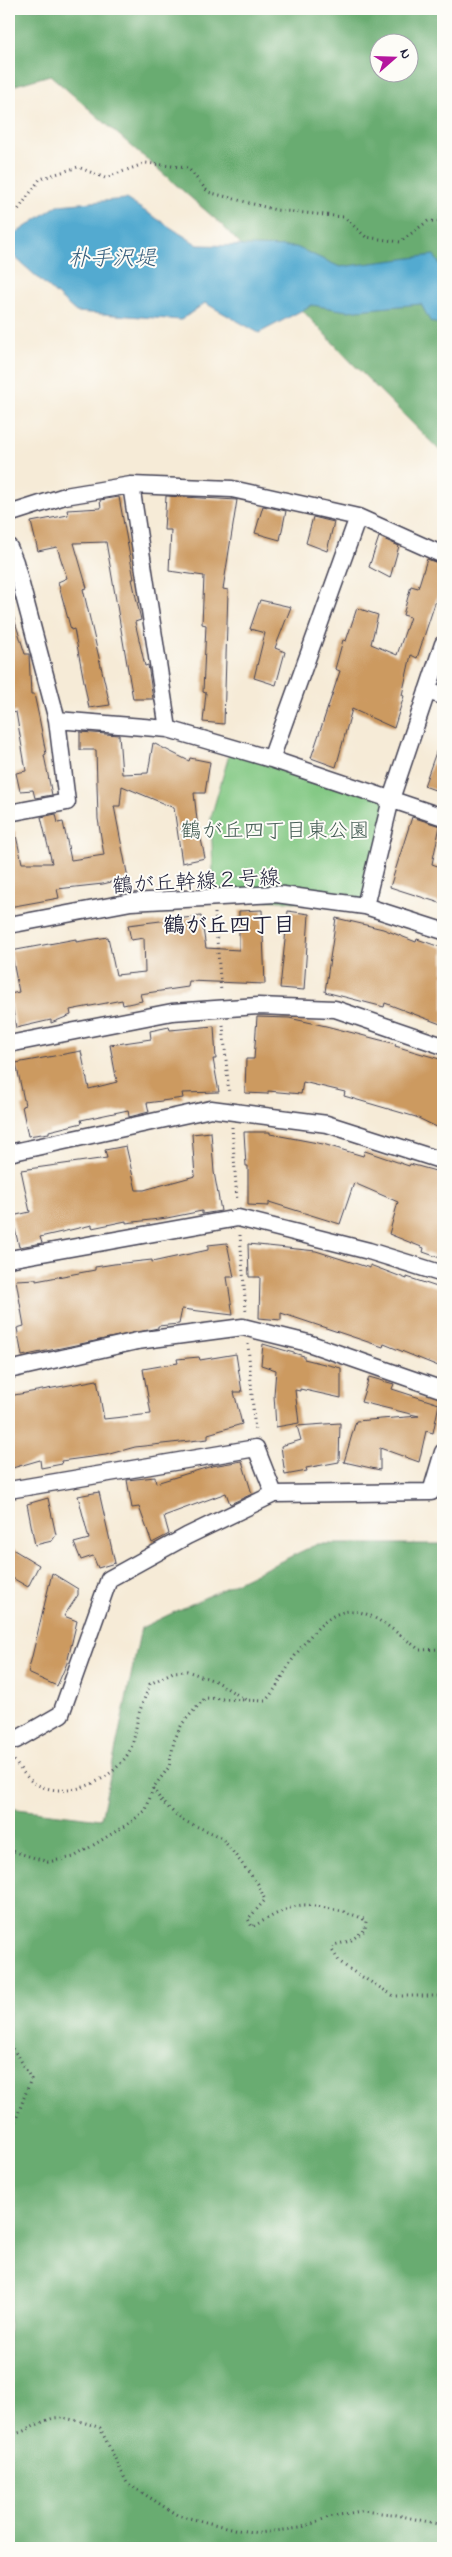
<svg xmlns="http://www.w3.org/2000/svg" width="452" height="2557" font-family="'Indie Flower','Klee One',sans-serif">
  <rect width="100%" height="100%" fill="#fdfcf7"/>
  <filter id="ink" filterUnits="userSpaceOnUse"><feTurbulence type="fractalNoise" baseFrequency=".02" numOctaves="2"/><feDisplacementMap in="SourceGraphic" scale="10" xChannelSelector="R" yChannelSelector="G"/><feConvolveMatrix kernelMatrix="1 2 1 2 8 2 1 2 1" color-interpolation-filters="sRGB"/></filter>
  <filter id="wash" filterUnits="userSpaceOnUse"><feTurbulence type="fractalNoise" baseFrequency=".0096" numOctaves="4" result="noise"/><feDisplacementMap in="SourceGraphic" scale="20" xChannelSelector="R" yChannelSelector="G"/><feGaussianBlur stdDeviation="1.12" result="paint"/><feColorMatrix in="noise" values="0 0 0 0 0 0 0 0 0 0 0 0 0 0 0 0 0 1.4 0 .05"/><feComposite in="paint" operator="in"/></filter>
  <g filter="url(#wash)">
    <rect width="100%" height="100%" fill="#f6ebd7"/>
    <path fill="#82c883" stroke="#52755f" d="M231,748l160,51 -26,107 -151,-9 -3,-80z"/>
    <path fill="#69ac71" stroke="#466756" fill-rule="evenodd" d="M9,9h434v445l-90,-90 -132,-140 -171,-149 -41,12zM380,42h30v30h-30z
      M317,1544h126v1004h-434v-740l92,11 40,-191z"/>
    <path fill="#53aad0" stroke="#3a6686" d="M126,199l72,46 98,2 44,20 94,-12 9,15v56l-13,-5 -9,-17 -74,7 -35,-6 -53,28 -54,-30 -24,17 -105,-8 -67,-60v-14l49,-33z"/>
    <g id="blocks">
      <path fill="#cc9a61" d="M166,496l71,4 -14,89 5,1 -4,134 -21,-2 3,-29 -3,-1 3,-67 -4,-1 2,-48 -35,-5 2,-41h-7z
        M119,497l15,82h-2l9,41 -6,2 10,44 3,-1 5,34h-20l-27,-157 -32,1 13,45 -4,1 27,116 -21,3 -15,-79 -3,1 -13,-48 9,-4 -10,-31 -19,4 -7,-29 37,-7 -1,-5 34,-2 -1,-8z
        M263,506l23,5 -6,29 -25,-7z
        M313,517l21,5 -7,29 -21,-8z
        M379,537l20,9 -9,32 -21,-11z
        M427,559l16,6v24l-3,-1 -23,70 -6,-3 -9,40 2,1 -10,32 -42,-19 -16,58 -25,-9 29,-87 -5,-2 8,-29 3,1 11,-33 21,7 -7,29 26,11 13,-38 -7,-2 8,-29 7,2z
        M260,600l31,7 -16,41 10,4 -9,33 -22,-7 11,-45 -15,-4z
        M12,612l13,42h4l2,40h3l5,23 7,37 -2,1 8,40 -17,3 -2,-8 -13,1 -4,-18 10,-2 -10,-59 -7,2v-17h2l-2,-84z
        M80,732l39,3 3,39 26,-1 5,-30 36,18 1,-3 20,4 -5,31h-11l3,27 8,38 -23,5 -8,-55 -52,-22 -2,20h-6l14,72 -25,6 -46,5 2,9 -50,9v-75l6,-1 7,32h30l-11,-46 15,-3 2,9 5,-1 8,38 33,-5 -6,-36 -2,-69h-16z
        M441,738h2v55l-19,-7z
        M412,817l28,9 -8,38 11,4v36l-53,-17z
        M262,910l3,74 -76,-3 -1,6 -48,7 2,7 -19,4 -1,-5 -52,10 1,5 -20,8v-3l-35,8 -6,-34 9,-2 -8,-41 65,-12v3l32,-5 8,38 29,-3 -1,-34 -13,2 -3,-15 73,-9 5,32 33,2v-39z
        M288,911l21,3 -5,76 -24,-2z
        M336,918l47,11 33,13 1,-3 26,9v77l-58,-22 -1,4 -59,-15z
        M257,1017l32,1 37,8 70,18 -1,2 48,14v70l-27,-13 -72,-21 1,-4 -42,-10 -2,12 -33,-3v3l-23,-1 1,-34h8z
        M214,1026l2,33h-3l6,33 -37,1 1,5 -36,5 2,9 -20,5 -1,-7 -47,10 1,3 -33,8v2l-21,3 -6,-30 3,-1 -9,-42 65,-12 8,38 28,-7 -7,-37 41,-6 -1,-8 19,-4 1,3z
        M211,1132l3,40 7,39 -19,3v-3l-35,7 -41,5v-2l-34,7v-3l-52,12 2,6 -23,4 -7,-31 18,-4 -9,-42 86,-12 -2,-8 21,-4 10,44h8l51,-14 -3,-42z
        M244,1132h26v2l53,10 40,12 2,-5 44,15 1,-2 33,9v86l-20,-7 1,-4 -35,-14 9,-32 -44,-19 -14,41 -71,-22v4l-21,-1v-39h-2z
        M227,1243l7,34h-7l6,38 -51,-6 -3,15 -21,2v2l-136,28 -5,-28 7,-2 -8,-46 20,-1v2l59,-11v-3l19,-3 38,-4v2l56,-12v-5z
        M248,1244l68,7 54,17v-3l37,14v-2l36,12v79l-59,-24 -1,3 -102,-34v7l-22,-2 1,-41h-11z
        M263,1344l41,12v3l37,9v30l-41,-9v2l-5,-1 4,33 -23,4 -2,-32 2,-25 -15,-5z
        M236,1354l6,38h-8l8,32 -34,10v5l-73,8 -29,8 -45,6 1,3 -21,4 -1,-8 -31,9v-28l4,-1 -4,-44 88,-16 7,39 47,-5 -8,-45 35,-6 -1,-4 22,-2 1,3z
        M369,1377l25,7 -2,5 47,15 -6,29 -7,-2 -7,31 -39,-14v22l-36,-8 12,-41 63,-5 -58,-14z
        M340,1423l-1,39 -33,6 1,3 -22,4 -4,-29 20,-6 -4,-14z
        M242,1461l10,33 -22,10 -4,-11 -62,23 5,18 -17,9 -13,-36 -7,1 -5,-28 28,-3 1,6 56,-17z
        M99,1492l16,71 -17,5 -5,-12 -12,4 -7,-17 15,-4 -11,-43z
        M48,1498l8,37 -4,6 -17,4 -8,-41z
        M9,1547l30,18 -11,22 -19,-11z
        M52,1573l26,16v6l-14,21 13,5 -10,42 -10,23 -29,-13z"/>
    </g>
  </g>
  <g filter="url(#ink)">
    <use href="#blocks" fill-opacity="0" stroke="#424052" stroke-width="1"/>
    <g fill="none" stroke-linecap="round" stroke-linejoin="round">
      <g stroke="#424052" stroke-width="19">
        <path id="street" d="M9,514l56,-18 66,-11
          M9,547l6,15 42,158 10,82 -58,11
          M427,691l16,5
          M57,720l111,9 103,30 172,58
          M168,729l-37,-244 101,4 126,28 85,38
          M271,759l87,-242
          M365,906l26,-107 52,-155
          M9,925l122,-23 145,-8 89,12 78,25
          M9,1044l163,-32 86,-6 77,3 108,37
          M9,1153l202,-44 116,15 116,37
          M9,1259l229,-41 131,33 74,23
          M9,1370l128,-29 106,-14 65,16 135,47
          M9,1490l247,-42 18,46
          M9,1739l7,1 45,-26 48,-135 78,-43 87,-42 157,-2 12,-40"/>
      </g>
      <path stroke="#424052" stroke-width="3" stroke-dasharray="1 4" stroke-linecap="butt" d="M9,209l9,1 22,-31 38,-12 27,11 41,-15 42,5 20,24 68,18 68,7 22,20 34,5 28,-21 15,1
        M215,913l6,79
        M223,1025l6,69
        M232,1127l5,74
        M240,1235l6,76
        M248,1344l7,89
        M11,1757c6,7 15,21 23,26 32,18 75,0 94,-29 7,-12 7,-24 10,-37 3,-11 8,-22 12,-33l23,-12 14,-1 28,10 31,19 19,1c14,-14 20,-32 32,-48 47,-66 69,-44 123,-3l23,-1
        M153,1788l9,14 20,18 39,17 37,47 7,16 -17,19 4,8c13,-7 36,-21 51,-22 10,-1 56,9 63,16l-1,9 -15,11 -16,4 -2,5 7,11 10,8 45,27h49
        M9,1850l39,12 26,-5 57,-35 15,-12 7,-22 16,-21 5,-26 8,-17 23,-26 40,2
        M9,2045l10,12 12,22 -22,59
        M9,2435c17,-2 29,-13 45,-17 9,-2 37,6 46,10l27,55 50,32 61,15 21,3 41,-5 29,-11 32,-6 31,3 51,11"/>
      <use href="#street" stroke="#fff" stroke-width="16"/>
    </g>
  </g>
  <g text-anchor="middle" stroke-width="4" stroke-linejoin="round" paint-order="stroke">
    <g font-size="21" fill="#445c54" stroke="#fdfcf7">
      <text x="275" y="837">鶴が丘四丁目東公園</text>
    </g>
    <g font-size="21" fill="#22223b" stroke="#fdfcf7">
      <text transform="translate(196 881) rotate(-3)" y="7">鶴が丘幹線２号線</text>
    </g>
    <g font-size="22" font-style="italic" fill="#385f7e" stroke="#fdfcf7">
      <text x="112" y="265">朴手沢堤</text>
    </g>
    <g font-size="22" font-weight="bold" fill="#22223b" stroke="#fdfcf7">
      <text x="229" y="932">鶴が丘四丁目</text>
    </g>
  </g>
  <rect width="452" height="2557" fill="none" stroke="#fdfcf7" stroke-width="30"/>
  <g transform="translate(394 58) rotate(70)"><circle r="24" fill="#fdfcf7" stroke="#a5a5ac"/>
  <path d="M0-4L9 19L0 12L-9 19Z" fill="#b5179e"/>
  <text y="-8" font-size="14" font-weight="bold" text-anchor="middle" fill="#22223b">N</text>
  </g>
</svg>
